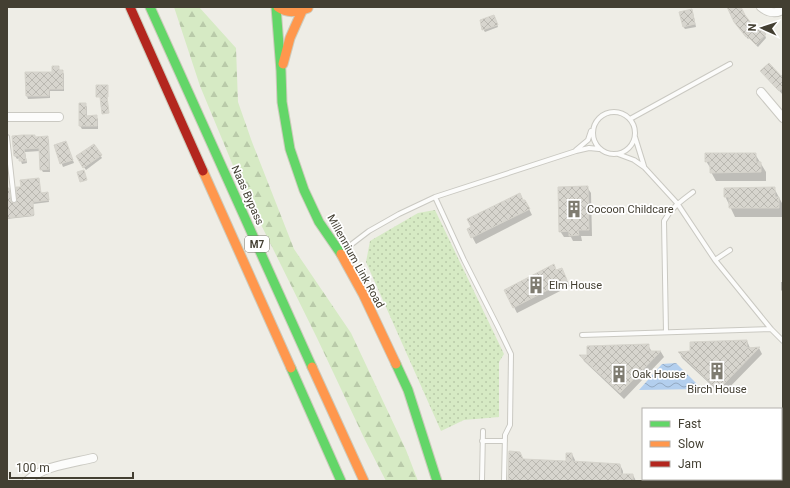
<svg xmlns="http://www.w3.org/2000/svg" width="790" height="488" font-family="Roboto,sans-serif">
  <defs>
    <pattern id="grass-dots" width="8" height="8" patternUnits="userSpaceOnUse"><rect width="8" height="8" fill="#d6eac4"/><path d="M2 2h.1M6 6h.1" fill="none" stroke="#b9caa9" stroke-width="1.8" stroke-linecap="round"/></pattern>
    <pattern id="forest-firs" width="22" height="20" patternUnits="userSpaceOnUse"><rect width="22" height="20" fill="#d6eac4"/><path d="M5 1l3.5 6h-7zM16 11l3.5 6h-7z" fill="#b9caa9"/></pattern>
    <pattern id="water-waves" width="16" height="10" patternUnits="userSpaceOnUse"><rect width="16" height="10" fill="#b3cfee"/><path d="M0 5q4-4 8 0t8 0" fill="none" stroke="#93a9c1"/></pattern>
    <pattern id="building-cross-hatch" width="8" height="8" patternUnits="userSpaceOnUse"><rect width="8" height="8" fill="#d7d5ce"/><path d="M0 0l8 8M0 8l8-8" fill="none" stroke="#bab8b1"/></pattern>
  </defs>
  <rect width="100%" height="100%" fill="#eeede6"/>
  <path fill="url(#grass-dots)" d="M435,210l69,144 -5,8v55l-35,3 -23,11 -75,-169 4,-21 48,-28z"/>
  <path fill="url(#forest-firs)" d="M174,7h25l37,41 2,54 14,40 42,107 57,84 55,117 12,31h-32l-21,-41 -48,-102 -78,-158 -39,-94z"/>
  <path fill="url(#water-waves)" d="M676,363l26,26 -63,1 23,-26z"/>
  <path fill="#0003" d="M728,7h12l5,9 12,17 8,2 1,3 -8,9 -9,-9 -1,1 -11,-14z
    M692,10l1,3 3,14 -11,2 -2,-3z
    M494,16l4,11 -13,5 -2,-3z
    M58,67l2,4h2l2,3v17h-14v7l-22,1 -1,-3z
    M763,73l17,4 3,-3v21z
    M80,104h5l2,3v10l9,-1 2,3v10h-16l-2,-3z
    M47,137l2,3 1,32h-7l-2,-3 -1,-18 -15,1 2,11 -5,1 -2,-6 -3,1 -2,-3 20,-18z
    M66,142l8,21 -11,4 -8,-21z
    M94,145l8,13 -16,12 -8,-11z
    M755,154l11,18v9h-50l-5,-9v-3l-5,-8z
    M587,187l4,6 1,43h-11l1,5h-9l-2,-4h-7l-4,-6z
    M9,188l2,15 4,1 26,-10 7,1 1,7 -16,2 1,12 -27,3v-30z
    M774,188l9,17v12h-48l-10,-21z
    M523,202l5,5 4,8 -56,29 -8,-15z
    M557,271l8,5 5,10 -53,27 -3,-6z
    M781,282h2v10l-2,-2z
    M747,341l3,7h9l3,6 -40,41 -40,-37 -3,-6h12z
    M648,345l4,7h9l3,5 -40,42 -40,-38 -3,-5h7z
    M572,454l3,6v2l45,3 3,6v4h10l3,6h-127l14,-21 44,2z"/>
  <path fill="url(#building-cross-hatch)" stroke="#d6d4cc" d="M727,7h14l4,8 12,16 3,-3 6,6 -10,11 -9,-9 -1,1 -12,-15z
    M692,9l3,15 -12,3 -4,-15z
    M494,15l4,10 -16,5 -2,-10z
    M769,63l14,15v10l-4,3 -19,-20z
    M52,66h7v4h4v19h-14v7h-23l-1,-24h27z
    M96,85h12v12h-1l2,16 -7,1 -2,-17h-4z
    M79,103h7v13l11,-1v11h-18z
    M23,135h12v2l13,-1 1,33 -9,1 -1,-22 -15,1 2,12h-7v-5h-5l-2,-20z
    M66,141l7,19 -13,4 -6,-19z
    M94,144l8,11 -19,13 -7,-12z
    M705,153h51v9h5v10l-51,1v-12l-5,1z
    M84,170l3,10 -7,2 -3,-10z
    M39,178l2,15 7,-1 1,8 -16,2 1,13 -27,3v-30h2l2,14 4,1h1l1,-3 -1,-13h5l-1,-7z
    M588,186l1,44h-11l1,5 -10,1v-5l-10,1 -1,-45z
    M775,187v10h4v11h-50v-11h-5v-9z
    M520,193l3,7h2l5,9 -59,29 -4,-9 4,-2 -4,-8z
    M554,264l2,6 6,-2 5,12 -54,28 -9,-18z
    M747,340v8l13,-1 -42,43 -40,-38 12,-1v-9z
    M649,344v7h12l-41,42 -41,-38h8v-9z
    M509,451l11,1 3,7 43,2v-8h6v8l48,3 1,10h12v7h-125z"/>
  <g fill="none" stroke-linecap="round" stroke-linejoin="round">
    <g stroke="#cac9c2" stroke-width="6">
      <path id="lane" d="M593 133a21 21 0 1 1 42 0a21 21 0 1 1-42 0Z
        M630,119l100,-55
        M7,137l7,63
        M635,137l9,29
        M576,150l12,-10 3,-9
        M618,154l16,6 10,7 33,36 38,57 56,69 12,12
        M435,197l29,63 34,67 13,27 -1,71 -5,10 -1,46
        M339,251l9,-4 21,-16 30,-17 36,-17 141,-46 13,-3 10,1
        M715,260l15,-10
        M666,332l-2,-111c7,-13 17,-20 29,-29
        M582,335l189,-6
        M482,441h23
        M482,480l1,-49"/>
    </g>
    <g stroke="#cac9c2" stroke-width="10">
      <path id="street" d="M761,7c6,5 14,7 22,3
        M761,92l22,26
        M7,117h52
        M27,481c16,-15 45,-18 66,-23"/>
    </g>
    <g stroke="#cdcbbc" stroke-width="11">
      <path id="fast" d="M150,7l162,360
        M276,7l5,64 1,31 8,47 14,41 15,32 22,32
        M396,364l12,26 29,91
        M291,368l50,113"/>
    </g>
    <g stroke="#cdcbbc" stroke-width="11">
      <path id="slow" d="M278,7c10,7 19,5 30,1
        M283,64l7,-26 12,-27
        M203,171l88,197
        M341,254l22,40 33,70
        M312,367l52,114"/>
    </g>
    <g stroke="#cdcbbc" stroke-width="11">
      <path id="jam" d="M130,7l73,164"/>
    </g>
    <use href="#lane" stroke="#fcfcfb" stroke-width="4"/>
    <use href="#street" stroke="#fcfcfb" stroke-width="8"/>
    <use href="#fast" stroke="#63d668" stroke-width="9"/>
    <use href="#slow" stroke="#ff974d" stroke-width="9"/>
    <use href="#jam" stroke="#b3261e" stroke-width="9"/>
  </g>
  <defs>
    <g id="building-bare" transform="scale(1.38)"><path d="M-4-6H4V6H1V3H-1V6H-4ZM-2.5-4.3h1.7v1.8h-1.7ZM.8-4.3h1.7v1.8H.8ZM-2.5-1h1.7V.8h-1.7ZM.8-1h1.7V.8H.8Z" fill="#7f7c71" stroke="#fff" stroke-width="2.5" paint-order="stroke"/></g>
  </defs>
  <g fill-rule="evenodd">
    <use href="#building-bare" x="574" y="209"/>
    <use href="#building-bare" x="536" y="285"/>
    <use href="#building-bare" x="717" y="371"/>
    <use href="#building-bare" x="619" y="374"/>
  </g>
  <g text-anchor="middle" stroke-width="3.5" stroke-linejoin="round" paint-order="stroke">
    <rect fill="#fff" stroke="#7b7970" stroke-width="1" x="245" y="236" width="24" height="16" rx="3"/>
    <g font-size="10" font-weight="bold" fill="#433f32">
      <text x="257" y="248">M7</text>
    </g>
    <g font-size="11" fill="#433f32" stroke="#fff">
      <text transform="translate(248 195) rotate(66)" y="4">Naas Bypass</text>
      <text transform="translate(356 261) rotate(61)" y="4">Millennium Link Road</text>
    </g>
    <g font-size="11" fill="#433f32" stroke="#fff" text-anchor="start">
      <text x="587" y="213">Cocoon Childcare</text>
      <text x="549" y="289">Elm House</text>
      <text x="632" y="378">Oak House</text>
      <text x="717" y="393" text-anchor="middle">Birch House</text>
    </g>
  </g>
  <rect width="790" height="488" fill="none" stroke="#433f32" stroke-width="16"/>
  <rect x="642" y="408" width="140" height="72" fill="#ffffff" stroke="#b4b2ad"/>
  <rect x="650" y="421" width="20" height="6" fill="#63d668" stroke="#b4b2ad"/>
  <text x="678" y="428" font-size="12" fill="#433f32">Fast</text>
  <rect x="650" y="441" width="20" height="6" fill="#ff974d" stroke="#b4b2ad"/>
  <text x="678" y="448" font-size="12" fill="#433f32">Slow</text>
  <rect x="650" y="461" width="20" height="6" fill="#b3261e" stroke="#b4b2ad"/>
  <text x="678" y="468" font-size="12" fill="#433f32">Jam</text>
  <g transform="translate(762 28) rotate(273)" stroke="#ffffff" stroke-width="3" paint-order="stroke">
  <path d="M0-3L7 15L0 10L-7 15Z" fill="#433f32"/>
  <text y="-6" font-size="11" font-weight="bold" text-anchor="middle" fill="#433f32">N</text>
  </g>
  <path d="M10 472v6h123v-6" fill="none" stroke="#433f32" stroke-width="2"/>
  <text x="16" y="472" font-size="12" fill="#433f32" stroke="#ffffff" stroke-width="3" paint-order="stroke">100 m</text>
</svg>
